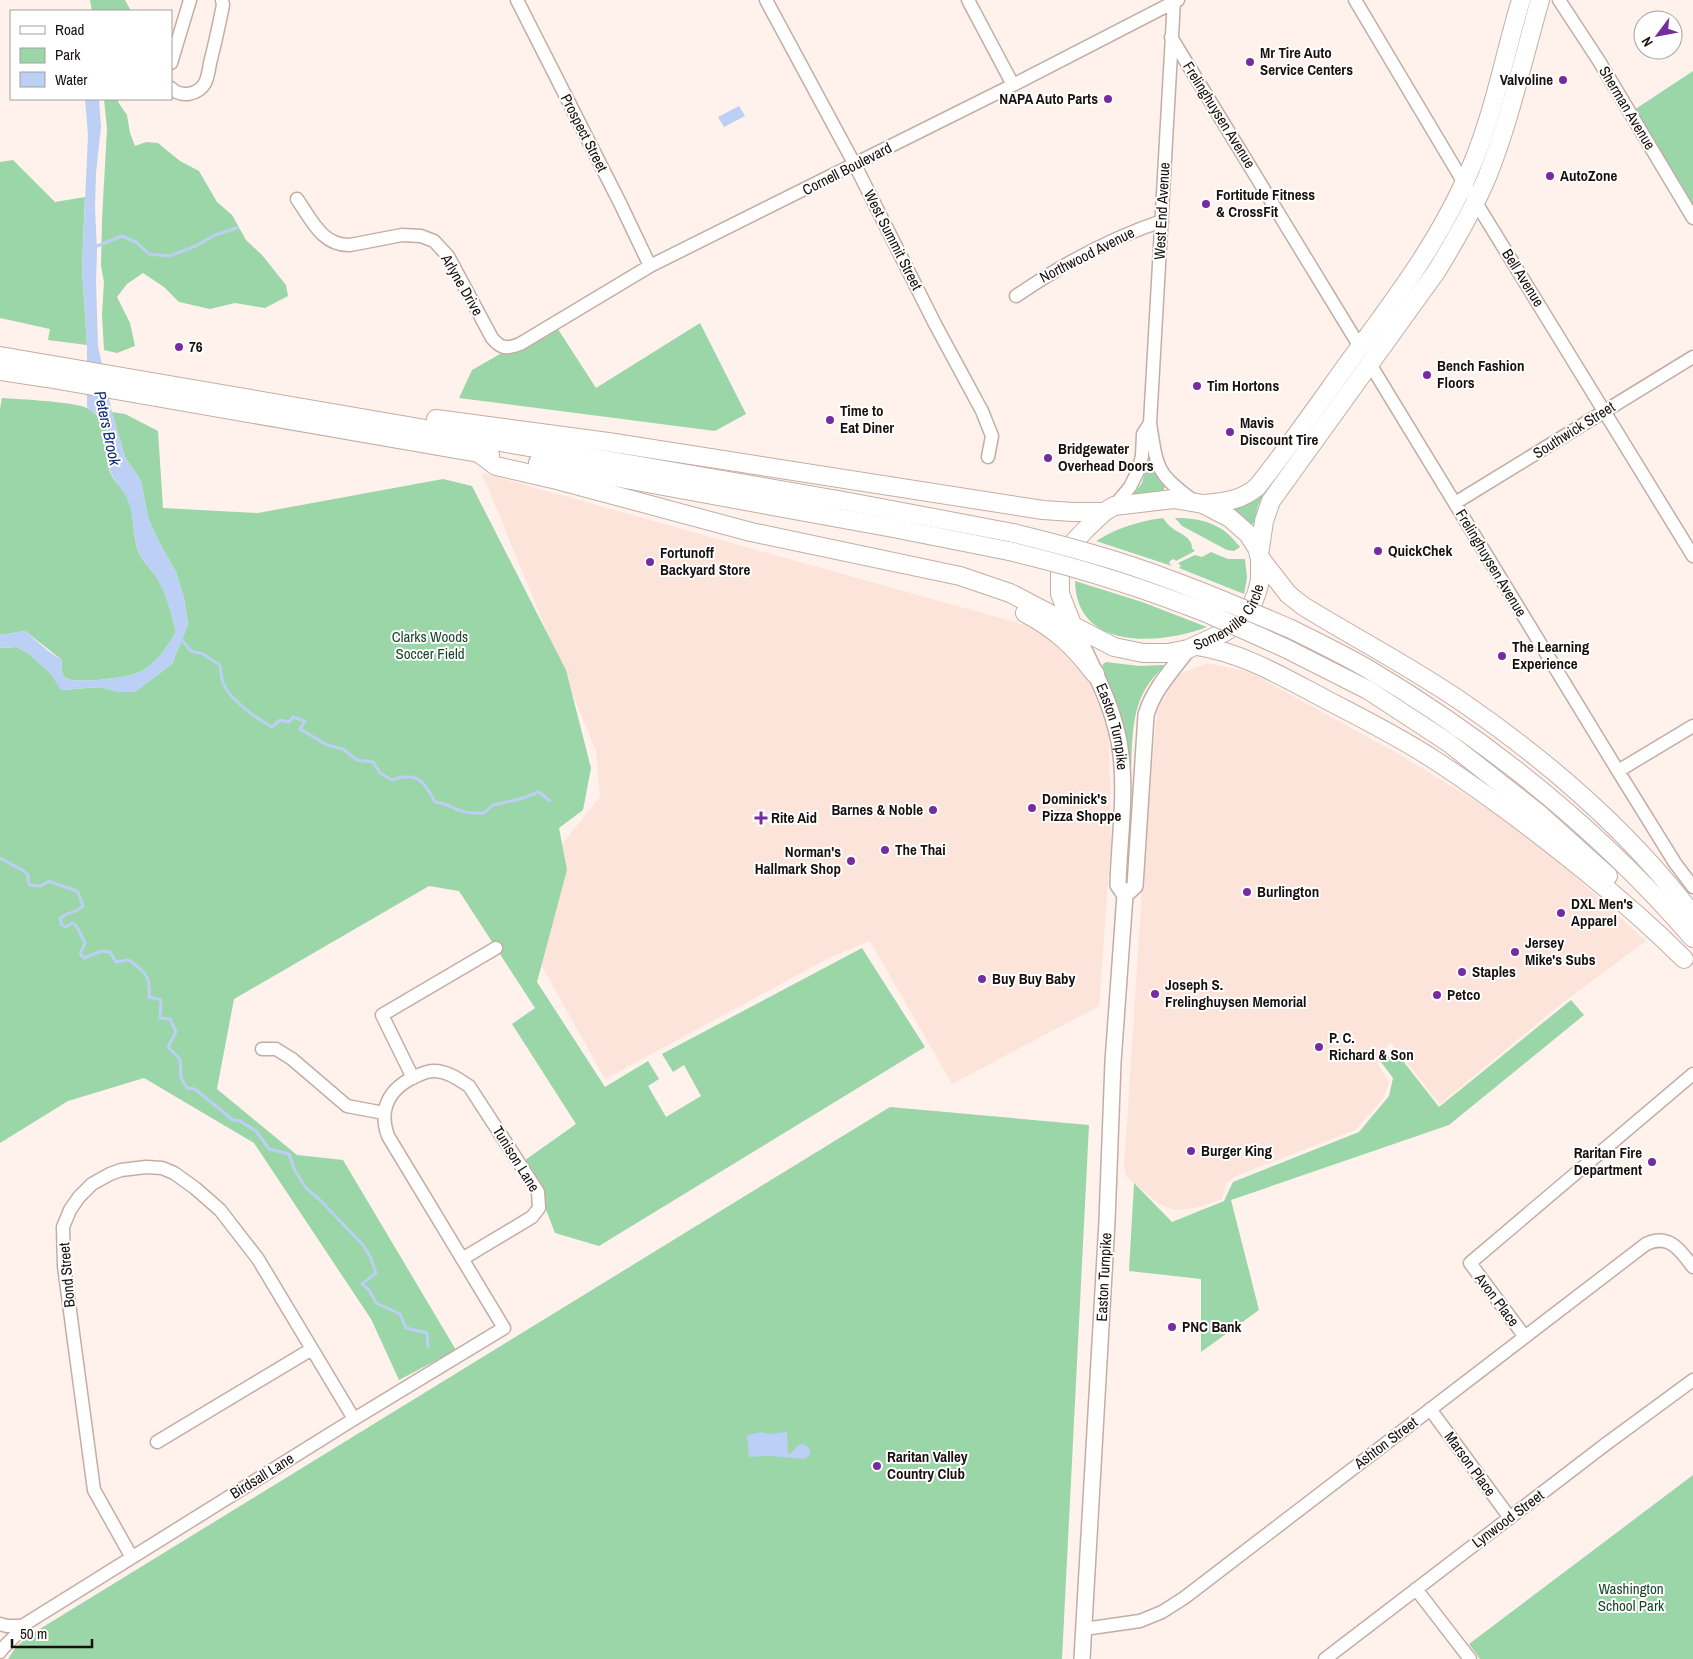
<svg xmlns="http://www.w3.org/2000/svg" width="1693" height="1659" font-family="'Archivo Narrow',sans-serif">
  <rect width="100%" height="100%" fill="#fff1eb"/>
  <path fill="#fde4da" d="M482,473l557,156 49,50 21,54 2,109 -12,164 -147,78 -82,-143 -43,18 -222,120 -95,-170 90,-112 -4,-46z
    M1207,663l42,9 146,80 130,79 121,110 -84,62 -122,101 -50,-62 -13,21 12,20 -6,16 -28,31 -119,46 -10,7 -4,16 -27,9 -22,2 -15,-7 -31,-26 -3,-9 18,-278 13,-159 3,-21 19,-35z"/>
  <path fill="#9ad6a8" d="M90,0h35l6,11h-39z
    M1693,71v142l-62,-101z
    M104,99h15l-1,3 9,13 3,18 5,13 11,-4 12,1 22,18 19,10 18,31 15,13 14,25 16,15 24,30 2,11 -23,12 -30,-5 -25,6 -31,-7 -15,-15 -21,-14 -16,11 -10,13 13,26 5,23 -18,7 -13,-3 -2,-36 2,-32 -3,-16 1,-47 5,-90z
    M13,160l42,42 30,-5 -3,71 5,77 -39,-5 2,-11 -50,-11v-156z
    M554,323l42,65 104,-65 46,91 -31,17 -256,-33 13,-28z
    M2,398c15,1 78,4 87,11 16,12 21,21 20,41 0,5 -2,11 -1,16 2,13 17,23 21,36 6,17 3,39 12,55 4,7 10,12 14,18 11,16 17,40 21,57 -8,13 -15,25 -27,34 -4,4 -12,7 -17,9 -12,3 -57,9 -66,3 -6,-4 -4,-12 -4,-18l-37,-29 -25,4v-226z
    M112,412l13,2 33,17 5,77 95,5 185,-34 29,7 94,184 25,98 -8,42 -24,18 8,42 -30,112 68,105 43,-26 11,18 -11,7 18,31 35,-21 -17,-31 -11,7 -11,-18 200,-106 63,99 -326,199 -44,-13 -12,-31 -22,-39 55,-39 -64,-100 23,-16 -76,-117 -30,-5 -195,113 -17,90 80,66 46,5 113,190 -57,30 -28,-61 -117,-176 -110,-65 -76,23 -68,42v-495l16,-1 12,6 22,20 12,17 38,-3 19,5h16l37,-28 16,-40 -4,-26 -8,-26 -17,-30 -11,-24 -7,-37 -16,-24z
    M1148,461h2l6,14 9,12 -2,4 -20,4h-10l9,-12z
    M1261,495l2,1 -5,10 -4,17 -3,2 -19,-13v-3l11,-3z
    M1163,518c3,4 5,7 9,10 8,6 20,9 20,20l3,3 -19,10 -2,-2 -3,1 -2,3 3,3 -76,-25c21,-13 43,-20 67,-23z
    M1175,518c28,0 48,6 65,29l-6,4 -7,-1 -45,-24z
    M1211,552l17,7h17l2,19 -3,16 -65,-26 2,-2 -3,-3 17,-8 7,2z
    M1075,581l67,21 65,25c-47,18 -131,24 -132,-46z
    M1106,662l33,4 24,-1 1,2c-33,28 -31,63 -33,102h-3l-10,-54 -16,-50z
    M1571,1000l13,15 -135,110 -218,75 28,110 -58,42v-73l-72,-8 5,-88 38,39 52,-21 9,-19 126,-50 30,-36 4,-18 -12,-16 15,-10 43,55z
    M890,1107l199,18 -27,534h-1054l8,-12 14,-12z
    M1693,1475v184h-213l-11,-15z"/>
  <path fill="#bccff5" d="M85,99h14l2,28 -5,46 -1,34 2,44 -1,31 2,64 14,66 13,45 16,24 7,37 11,24 17,30 8,26 4,26 -16,40 -37,28h-16l-19,-5 -39,3 -11,-17 -22,-20 -12,-6 -16,1v-13l25,-4 23,20 14,9c0,6 -2,14 4,18 9,6 54,0 66,-3 5,-2 13,-5 17,-9 12,-9 19,-21 27,-34 -4,-18 -10,-37 -19,-54 -4,-8 -12,-13 -16,-21 -9,-17 -6,-39 -13,-56 -4,-12 -19,-25 -20,-37 -1,-15 5,-31 -6,-44 -3,-5 -10,-8 -15,-13v-62l-5,-77 6,-133z
    M739,106l6,10 -21,11 -6,-10z
    M761,1432l8,2 18,-2 1,21 2,1 8,-9 5,-1 5,3 2,4v4l-7,4 -34,-3 -20,1 -2,-22z"/>
  <g fill="none" stroke-linecap="round" stroke-linejoin="round">
    <path stroke="#bccff5" stroke-width="3" d="M94,246h3l25,-10 14,6 13,12 20,2 27,-10 19,-11 22,-7
      M180,638l11,13 12,3 17,11c1,6 1,14 4,20 8,16 32,33 48,42l8,-7 9,2 4,-5 12,4 -5,8 27,16 16,4 14,11 16,2 7,11 12,7c25,-9 32,1 43,22 13,2 13,4 24,8 7,4 16,3 25,3l9,-8 27,-6 19,-7 11,9
      M0,858l24,13 4,4v7l2,3 11,1 8,-5c10,5 20,6 29,11l5,14c-10,9 -16,5 -23,13l2,6 4,2 6,-4 4,2 9,18 -5,11 4,4 18,-7 8,1 6,10 13,-2c16,13 22,15 20,37l12,3 -1,18 10,1 6,13 -8,15 12,12 1,19 6,10 8,1 38,31 7,1 16,10 13,18 20,5 6,17 11,17 13,11 43,45 8,12 6,17 -14,11 7,6 7,13 24,11 6,14 21,5 1,14"/>
    <g stroke="#c3aea5" stroke-width="15">
      <path id="minor" d="M517,0l103,203 30,63
        M766,0l89,165 80,159 47,87 10,25 -4,21
        M968,0l45,85
        M1174,0l-24,423c7,45 6,51 44,78
        M1355,0l109,183 229,373
        M1559,0l40,61 94,157
        M1171,37l189,310
        M171,63l19,-63
        M171,88c10,10 27,7 34,-5 3,-6 4,-14 5,-20 5,-19 9,-38 13,-58l-1,-5
        M297,199c14,20 25,47 53,46l52,-10 19,1 13,5 14,15 44,82c9,11 15,11 28,6l130,-78 363,-181 165,-85
        M1016,296c44,-30 95,-58 146,-75
        M1370,364l248,407 57,92 18,24
        M1455,503l238,-146
        M1114,506l16,-19 8,-16 4,-15 1,-22 7,-11
        M1618,771l75,-45
        M262,1049h14l16,10 55,47 37,7
        M413,1078l-31,-63 114,-67
        M1525,1337l-55,-74 223,-189
        M1430,1409l80,109
        M157,1442l155,-93
        M131,1556l-37,-66 -30,-224 -1,-39 7,-17 9,-13 13,-13 18,-10 11,-4 25,-3 16,1 12,5 21,15 25,22 38,49 96,160
        M1416,1589l54,70
        M0,1624l7,2h15l332,-207 150,-91 -116,-192c-9,-25 -1,-45 24,-58 7,-3 13,-7 22,-7 13,0 24,8 35,15l69,106 1,16 -7,9 -70,42
        M1084,1629l56,-8 22,-9 22,-14 462,-354c23,-11 34,6 47,23
        M0,1652c7,-10 17,-15 22,-26
        M1325,1659l281,-215 87,-64"/>
    </g>
    <g stroke="#c3aea5" stroke-width="18">
      <g id="major">
        <path id="s1" d="M1072,624c19,42 44,84 49,131 5,43 -2,87 -3,130l7,10 -12,167 -6,159 -25,438"/>
        <path d="M1125,895l10,-9 11,-171c7,-25 26,-45 42,-66"/>
      </g>
    </g>
    <g stroke="#c3aea5" stroke-width="20">
      <g id="highway">
        <path d="M0,356l844,145 169,32"/>
        <path d="M0,371l47,7 443,77"/>
        <path d="M436,419l172,23 435,68 30,2h31"/>
        <path id="s2" d="M480,454l16,12 61,14 194,52 209,44 50,17 104,54 29,6h25l20,-4 37,-17 16,-12 11,-15 5,-13 3,-12v-22l-3,-10 -9,-14 -18,-16 -27,-14 -29,-5 -60,7 -10,6 -19,18 -14,15 -8,11 -3,12v26l12,30"/>
        <path d="M538,463l355,65 116,23"/>
        <path d="M1203,504c20,-2 38,-3 54,-17 33,-41 63,-85 94,-128 47,-63 94,-126 123,-199 21,-52 31,-107 47,-160"/>
        <path d="M1259,555l5,-34 7,-20 165,-229c19,-31 37,-62 51,-95 23,-57 36,-118 53,-177"/>
        <path d="M1260,558l28,36 15,12c52,32 108,61 159,96 86,59 168,130 231,213"/>
        <path d="M1025,613c31,16 49,34 70,61"/>
        <path d="M1291,629c26,13 53,26 77,40 121,72 233,163 325,269"/>
        <path d="M1198,646c45,7 85,31 125,52 38,20 77,39 113,63 52,34 101,71 149,110 35,28 68,57 99,88"/>
        <path d="M1285,648l83,42 81,53 89,70 70,63"/>
      </g>
    </g>
    <use href="#minor" stroke="#fff" stroke-width="12"/>
    <use href="#major" stroke="#fff" stroke-width="15"/>
    <use href="#highway" stroke="#fff" stroke-width="18"/>
    <g stroke="#c3aea5" stroke-width="20" stroke-linecap="butt">
      <path id="highway-bridge" d="M1013,533c33,8 67,17 100,27 61,19 119,44 178,69
        M1009,551c68,16 135,37 200,63 25,11 51,23 76,34"/>
    </g>
    <use href="#highway-bridge" stroke="#fff" stroke-width="18"/>
  </g>
  <g fill="#742c9f" stroke="#fff" stroke-width="2">
    <circle cx="1250" cy="62" r="5"/>
    <circle cx="1563" cy="80" r="5"/>
    <circle cx="1108" cy="99" r="5"/>
    <circle cx="1550" cy="176" r="5"/>
    <circle cx="1206" cy="204" r="5"/>
    <circle cx="179" cy="347" r="5"/>
    <circle cx="1427" cy="375" r="5"/>
    <circle cx="1197" cy="386" r="5"/>
    <circle cx="830" cy="420" r="5"/>
    <circle cx="1230" cy="432" r="5"/>
    <circle cx="1048" cy="458" r="5"/>
    <circle cx="1378" cy="551" r="5"/>
    <circle cx="650" cy="562" r="5"/>
    <circle cx="1502" cy="656" r="5"/>
    <circle cx="1032" cy="808" r="5"/>
    <circle cx="933" cy="810" r="5"/>
    <path d="M758.5 810.5h5v5h5v5h-5v5h-5v-5h-5v-5h5z"/>
    <circle cx="885" cy="850" r="5"/>
    <circle cx="851" cy="861" r="5"/>
    <circle cx="1247" cy="892" r="5"/>
    <circle cx="1561" cy="913" r="5"/>
    <circle cx="1515" cy="952" r="5"/>
    <circle cx="1462" cy="972" r="5"/>
    <circle cx="982" cy="979" r="5"/>
    <circle cx="1155" cy="994" r="5"/>
    <circle cx="1437" cy="995" r="5"/>
    <circle cx="1319" cy="1047" r="5"/>
    <circle cx="1191" cy="1151" r="5"/>
    <circle cx="1652" cy="1162" r="5"/>
    <circle cx="1172" cy="1327" r="5"/>
    <circle cx="877" cy="1466" r="5"/>
  </g>
  <g text-anchor="middle" stroke-width="4" stroke-linejoin="round" paint-order="stroke">
    <g font-size="15" font-weight="bold" fill="#19110e" stroke="#fff" text-anchor="start">
      <text x="1260" y="58">Mr Tire Auto<tspan x="1260" dy="17">Service Centers</tspan></text>
      <text x="1553" y="85" text-anchor="end">Valvoline</text>
      <text x="1098" y="104" text-anchor="end">NAPA Auto Parts</text>
      <text x="1560" y="181">AutoZone</text>
      <text x="1216" y="200">Fortitude Fitness<tspan x="1216" dy="17">&amp; CrossFit</tspan></text>
      <text x="189" y="352">76</text>
      <text x="1437" y="371">Bench Fashion<tspan x="1437" dy="17">Floors</tspan></text>
      <text x="1207" y="391">Tim Hortons</text>
      <text x="840" y="416">Time to<tspan x="840" dy="17">Eat Diner</tspan></text>
      <text x="1240" y="428">Mavis<tspan x="1240" dy="17">Discount Tire</tspan></text>
      <text x="1058" y="454">Bridgewater<tspan x="1058" dy="17">Overhead Doors</tspan></text>
      <text x="1388" y="556">QuickChek</text>
      <text x="660" y="558">Fortunoff<tspan x="660" dy="17">Backyard Store</tspan></text>
      <text x="1512" y="652">The Learning<tspan x="1512" dy="17">Experience</tspan></text>
      <text x="1042" y="804">Dominick's<tspan x="1042" dy="17">Pizza Shoppe</tspan></text>
      <text x="923" y="815" text-anchor="end">Barnes &amp; Noble</text>
      <text x="771" y="823">Rite Aid</text>
      <text x="895" y="855">The Thai</text>
      <text x="841" y="857" text-anchor="end">Norman's<tspan x="841" dy="17">Hallmark Shop</tspan></text>
      <text x="1257" y="897">Burlington</text>
      <text x="1571" y="909">DXL Men's<tspan x="1571" dy="17">Apparel</tspan></text>
      <text x="1525" y="948">Jersey<tspan x="1525" dy="17">Mike's Subs</tspan></text>
      <text x="1472" y="977">Staples</text>
      <text x="992" y="984">Buy Buy Baby</text>
      <text x="1165" y="990">Joseph S.<tspan x="1165" dy="17">Frelinghuysen Memorial</tspan></text>
      <text x="1447" y="1000">Petco</text>
      <text x="1329" y="1043">P. C.<tspan x="1329" dy="17">Richard &amp; Son</tspan></text>
      <text x="1201" y="1156">Burger King</text>
      <text x="1642" y="1158" text-anchor="end">Raritan Fire<tspan x="1642" dy="17">Department</tspan></text>
      <text x="1182" y="1332">PNC Bank</text>
      <text x="887" y="1462">Raritan Valley<tspan x="887" dy="17">Country Club</tspan></text>
    </g>
    <g font-size="15" fill="#19110e" stroke="#fff">
      <text transform="translate(1627 108) rotate(59)" y="5">Sherman Avenue</text>
      <text transform="translate(1219 115) rotate(58)" y="5">Frelinghuysen Avenue</text>
      <text transform="translate(584 133) rotate(63)" y="5">Prospect Street</text>
      <text transform="translate(847 169) rotate(-27)" y="5">Cornell Boulevard</text>
      <text transform="translate(1162 211) rotate(-87)" y="5">West End Avenue</text>
      <text transform="translate(893 240) rotate(63)" y="5">West Summit Street</text>
      <text transform="translate(1087 255) rotate(-27)" y="5">Northwood Avenue</text>
      <text transform="translate(1523 278) rotate(58)" y="5">Bell Avenue</text>
      <text transform="translate(462 285) rotate(60)" y="5">Arlyne Drive</text>
      <text transform="translate(1574 430) rotate(-32)" y="5">Southwick Street</text>
      <text transform="translate(1491 563) rotate(59)" y="5">Frelinghuysen Avenue</text>
      <text dy="5" stroke="none"><textPath href="#s2" startOffset="796">Somerville Circle</textPath></text>
      <text dy="5" stroke="none"><textPath href="#s1" startOffset="111">Easton Turnpike</textPath></text>
      <text transform="translate(516 1159) rotate(58)" y="5">Tunison Lane</text>
      <text transform="translate(67 1275) rotate(-95)" y="5">Bond Street</text>
      <text transform="translate(1104 1277) rotate(-87)" y="5">Easton Turnpike</text>
      <text transform="translate(1497 1300) rotate(53)" y="5">Avon Place</text>
      <text transform="translate(1386 1443) rotate(-37)" y="5">Ashton Street</text>
      <text transform="translate(1470 1464) rotate(54)" y="5">Marson Place</text>
      <text transform="translate(262 1476) rotate(-32)" y="5">Birdsall Lane</text>
      <text transform="translate(1508 1519) rotate(-37)" y="5">Lynwood Street</text>
    </g>
    <g font-size="15" fill="#174627" stroke="#fff">
      <text x="430" y="642">Clarks Woods<tspan x="430" dy="17">Soccer Field</tspan></text>
      <text x="1631" y="1594">Washington<tspan x="1631" dy="17">School Park</tspan></text>
    </g>
    <g font-size="16" font-style="italic" fill="#122d73" stroke="#fff">
      <text transform="translate(108 428) rotate(78)" y="6">Peters Brook</text>
    </g>
  </g>
  <rect x="10" y="10" width="162" height="90" fill="#ffffff" stroke="#a3a09f"/>
  <rect x="20" y="26" width="25" height="8" fill="#ffffff" stroke="#a3a09f"/>
  <text x="55" y="35" font-size="15" fill="#19110e">Road</text>
  <rect x="20" y="48" width="25" height="15" fill="#9ad6a8" stroke="#a3a09f"/>
  <text x="55" y="60" font-size="15" fill="#19110e">Park</text>
  <rect x="20" y="72" width="25" height="15" fill="#bccff5" stroke="#a3a09f"/>
  <text x="55" y="85" font-size="15" fill="#19110e">Water</text>
  <g transform="translate(1658 35) rotate(238)"><circle r="24" fill="#ffffff" stroke="#a3a09f"/>
  <path d="M0-4L9 19L0 12L-9 19Z" fill="#742c9f"/>
  <text y="-8" font-size="14" font-weight="bold" text-anchor="middle" fill="#19110e">N</text>
  </g>
  <path d="M12 1639v8h80v-8" fill="none" stroke="#19110e" stroke-width="2.5"/>
  <text x="20" y="1639" font-size="15" fill="#19110e" stroke="#ffffff" stroke-width="4" paint-order="stroke">50 m</text>
</svg>
